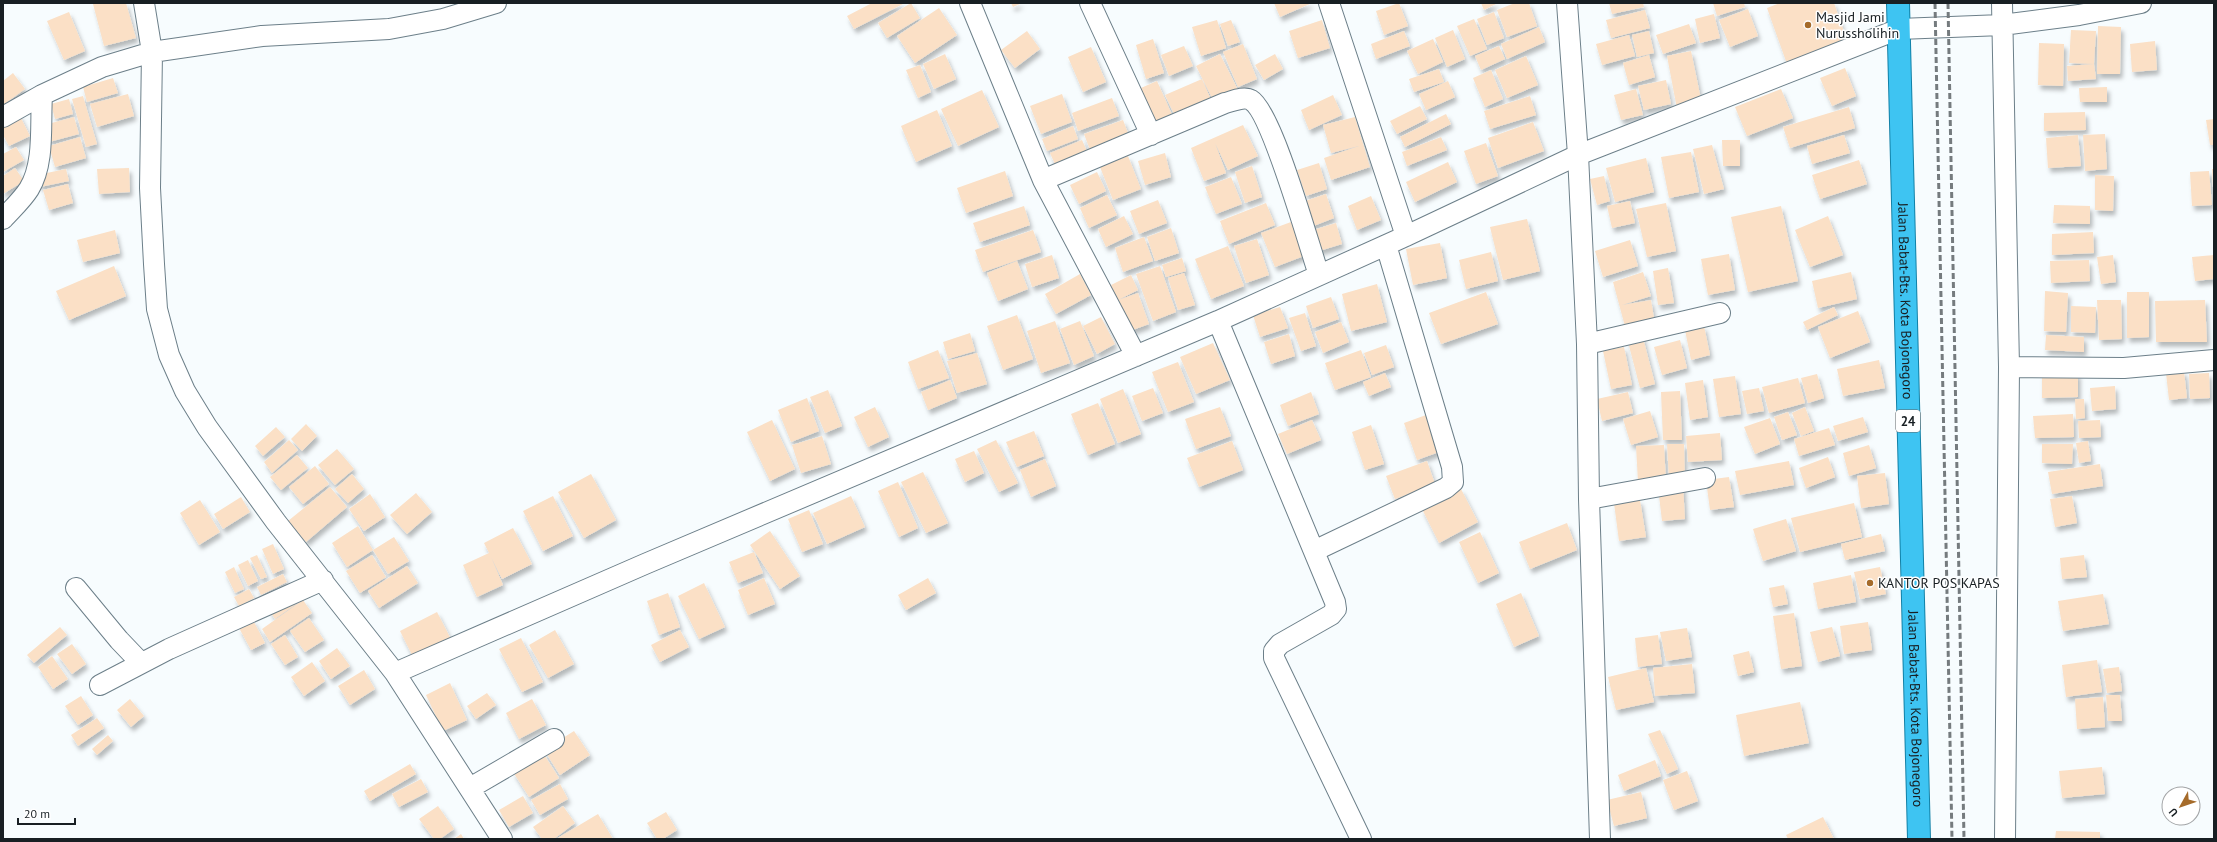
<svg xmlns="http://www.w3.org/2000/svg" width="2217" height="842" font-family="'PT Sans',sans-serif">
  <defs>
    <filter id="shadow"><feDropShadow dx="2.5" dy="4.5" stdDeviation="2" flood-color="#0004"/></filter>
  </defs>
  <rect width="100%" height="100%" fill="#f7fcfe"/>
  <path fill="#fbe0c6" filter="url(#shadow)" d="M98,3h28l10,35 -32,8 -11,-42z
    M872,3h33l-51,26 -7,-13z
    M911,3l9,15 -33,20 -9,-15z
    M1011,3h11l-9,4z
    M1274,3h38l-32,14z
    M1399,3l9,23 -24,9 -8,-24z
    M1481,3h17l-14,7z
    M1515,3h14l8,23 -30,11 -10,-27z
    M1609,3h34l1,4 -32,7z
    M1713,3h31l1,4 -28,9z
    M1780,3h54l14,40 -61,21 -20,-56z
    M939,8l18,27 -42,28 -18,-27z
    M1748,9l10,27 -28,11 -11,-27z
    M1645,10l5,18 -39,10 -5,-18z
    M69,12l16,39 -21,9 -17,-39z
    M1494,12l10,26 -17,7 -10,-26z
    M1714,14l6,24 -20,5 -5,-24z
    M1474,19l13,30 -17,7 -13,-30z
    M1217,20l9,28 -25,8 -9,-29z
    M1231,20l9,22 -12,4 -8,-22z
    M1322,20l8,28 -32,10 -9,-27z
    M1689,24l7,19 -33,11 -7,-19z
    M2098,26l23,1 -1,47h-23z
    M1539,27l6,15 -38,17 -6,-15z
    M1453,30l12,29 -18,8 -12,-29z
    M2071,30l25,1 -2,33 -25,-1z
    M1027,31l13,18 -25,19 -14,-18z
    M1404,31l6,15 -34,13 -5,-15z
    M1649,31l5,22 -17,4 -5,-22z
    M1629,35l6,21 -33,9 -6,-21z
    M1153,39l11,34 -18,6 -10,-34z
    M1433,39l10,23 -25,12 -11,-23z
    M2155,41l2,29 -25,2 -2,-28z
    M2039,43l25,1 -1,42 -25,-1z
    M1243,44l14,35 -19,8 -15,-35z
    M1184,46l9,20 -24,10 -8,-21z
    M1499,46l6,13 -24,11 -6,-14z
    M1091,47l15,35 -23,10 -15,-35z
    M1691,51l11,53 -25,5 -10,-53z
    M945,54l11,25 -22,10 -11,-25z
    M1220,54l18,36 -24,12 -18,-36z
    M1275,54l8,15 -19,11 -9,-15z
    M1649,55l6,22 -26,8 -6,-22z
    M1526,56l12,29 -31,13 -12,-28z
    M2094,64l2,15 -28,2 -1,-15z
    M920,65l11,27 -13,6 -12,-28z
    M1845,68l11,28 -24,10 -12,-28z
    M1439,69l5,13 -30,10 -5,-13z
    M1491,70l12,29 -18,8 -12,-29z
    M13,73l12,16 -22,16v-24z
    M113,78l5,15 -31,9 -4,-15z
    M1202,79l10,23 -36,16 -11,-23z
    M1666,80l5,24 -27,6 -6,-24z
    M1157,81l16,36 -23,10 -16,-36z
    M1448,81l7,16 -29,13 -7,-16z
    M2107,87v15h-27l-1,-14z
    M1636,89l7,26 -22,5 -7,-25z
    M1781,89l12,29 -46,18 -12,-29z
    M982,90l17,37 -41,19 -17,-37z
    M128,94l6,22 -37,11 -7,-23z
    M1062,94l10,28 -31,12 -11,-28z
    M1333,95l9,20 -33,15 -8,-20z
    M83,96l14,48 -11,3 -14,-48z
    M1530,96l6,19 -46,14 -6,-18z
    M1112,98l7,18 -41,15 -6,-18z
    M69,99l4,15 -18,5 -4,-15z
    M1420,106l7,13 -30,15 -7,-13z
    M1849,107l6,21 -65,20 -7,-21z
    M937,110l15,36 -36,16 -15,-36z
    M2085,112l1,18 -42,1v-18z
    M19,114l11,22 -21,10 -6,-11v-13z
    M1446,114l5,10 -46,23 -5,-10z
    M74,117l5,17 -30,8 -5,-17z
    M1355,117l15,50 -39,13 -7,-22 35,-12 -28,7 -8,-28z
    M2214,119v26h-4l-4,-25z
    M1123,120l8,21 -39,14 -8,-21z
    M1533,122l11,29 -46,17 -10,-30z
    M1243,125l15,31 -30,14 -13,-27 11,30 -22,8 -13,-33z
    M1073,126l5,13 -31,12 -5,-12z
    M2105,134l2,35 -22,2 -2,-36z
    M1844,135l6,18 -38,11 -5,-18z
    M2078,135l3,31 -33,2 -2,-30z
    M80,137l6,21 -31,9 -6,-21z
    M1441,137l6,13 -40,16 -5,-14z
    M1082,140l8,18 -32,13 -8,-18z
    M1722,140h18v26h-17z
    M1486,143l12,33 -22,8 -12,-33z
    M1712,145l12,44 -20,5 -11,-45z
    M16,147l8,13 -21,12v-18z
    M1691,152l8,40 -30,6 -8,-41z
    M1165,153l6,24 -26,8 -7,-24z
    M1128,156l13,33 -28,11 -13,-33z
    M1646,158l8,34 -39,10 -9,-34z
    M1859,160l8,24 -47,15 -8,-24z
    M1448,162l9,20 -42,20 -9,-20z
    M1319,163l8,26 -21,7 -9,-26z
    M1252,166l10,31 -17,6 -10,-31z
    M15,168l9,13 -21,13v-18z
    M129,168l1,24 -31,2 -2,-25z
    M66,169l3,12 -29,6 -3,-12z
    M2212,169h2v18h-1z
    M1005,171l8,25 -47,17 -9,-25z
    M2209,171l3,34 -20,1 -2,-34z
    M1097,172l9,19 -27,13 -9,-19z
    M2095,175l19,1 -1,35 -18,-1z
    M1604,176l6,25 -13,4 -7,-26z
    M1231,177l11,27 -26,10 -11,-27z
    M68,184l5,19 -24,7 -6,-20z
    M1326,194l8,24 -23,9 -9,-25z
    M1107,195l10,20 -28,13 -9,-20z
    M1371,196l10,24 -24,10 -9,-24z
    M1158,200l9,23 -28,11 -9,-23z
    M1630,201l5,22 -23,5 -5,-22z
    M1266,203l9,22 -46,19 -9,-23z
    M1666,203l10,48 -29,6 -11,-48z
    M2054,205l36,1v18l-37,-1z
    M1024,206l6,19 -50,17 -7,-19z
    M1781,206l17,75 -50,11 -17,-75z
    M1124,216l9,18 -27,13 -8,-18z
    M1828,216l15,39 -33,12 -15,-37z
    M1527,219l13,52 -37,9 -13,-53z
    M1291,222l13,34 -29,11 -14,-34z
    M1336,223l6,21 -26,8 -6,-21z
    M1171,228l8,25 -24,8 -8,-24z
    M115,230l5,23 -37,9 -6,-22z
    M1033,230l8,22 -58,20 -8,-22z
    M2093,232l1,21 -42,2v-21z
    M1144,237l9,24 -30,11 -8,-24z
    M1257,239l12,36 -23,8 -12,-37z
    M1630,240l8,26 -35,11 -8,-26z
    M1440,243l7,35 -34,7 -7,-36z
    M1228,246l16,40 -33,13 -16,-40z
    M1491,252l7,29 -32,8 -7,-29z
    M1729,254l6,36 -27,5 -7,-36z
    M1052,255l7,23 -27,9 -7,-23z
    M2113,255l3,27 -15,2 -4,-27z
    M2214,255v24l-19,2 -3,-24z
    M1182,258l4,13 -20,6 -4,-12z
    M2089,260l1,21 -39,2 -1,-22z
    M1017,261l11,28 -30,12 -11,-28z
    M114,266l12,30 -57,24 -13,-29z
    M1160,266l16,46 -23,9 -17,-47z
    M1668,268l6,35 -16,2 -5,-34z
    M1643,272l8,24 -29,9 29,-5 4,24 -29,6 -13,-48z
    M1851,272l6,27 -39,9 -6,-27z
    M1184,273l11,32 -17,5 -10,-32z
    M1080,274l11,21 -35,19 -11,-20z
    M1131,275l7,15 -20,10 20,-7 11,31 -19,7 -19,-46z
    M1377,284l10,38 -36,9 -9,-37z
    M2045,291l23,2 -2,39 -22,-1z
    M1486,292l12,32 -57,20 -12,-31z
    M2127,292h22v45l-22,1z
    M1331,297l8,22 -26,9 -7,-22z
    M2097,300h24l1,39 -23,1z
    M2205,300l2,42h-51l-1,-41z
    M2071,306l25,1 -1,26 -24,-1z
    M1280,307l8,21 -28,9 -7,-22z
    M1834,307l4,8 -31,15 -4,-8z
    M1858,311l12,31 -40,16 -12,-31z
    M1305,313l11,33 -15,5 -12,-33z
    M1017,315l16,44 -30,11 -16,-44z
    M1101,317l14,27 -18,10 -14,-28z
    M1055,321l15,42 -29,10 -14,-42z
    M1080,321l14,35 -20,9 -14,-36z
    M1341,322l8,20 -26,11 -8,-21z
    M1704,326l6,29 -19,5 -6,-30z
    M970,333l5,18 -27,8 -5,-17z
    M1289,334l6,22 -24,8 -7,-22z
    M1642,334l13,50 -15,4 -13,-50z
    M2046,335l38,2v15l-39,-2z
    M1680,340l7,28 -25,7 -8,-28z
    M1213,343l17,37 -34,14 -16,-37z
    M1386,345l8,22 -22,8 -8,-22z
    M1624,347l8,38 -21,4 -8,-38z
    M938,350l11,28 -31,11 -10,-27z
    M1361,350l10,27 -36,13 -10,-27z
    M977,353l10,31 -30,9 -10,-32z
    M1879,360l6,28 -42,8 -6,-27z
    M1178,362l16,40 -26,10 -16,-40z
    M2184,371l3,27 -18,2 -3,-27z
    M1385,373l6,14 -22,9 -6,-14z
    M2042,373h36v24l-36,1z
    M2209,373l1,25 -20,1 -1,-25z
    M1817,374l7,24 -16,5 -7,-25z
    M1735,376l6,38 -22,3 -6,-38z
    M1798,378l7,25 -36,10 -7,-26z
    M950,380l7,18 -29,12 -7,-18z
    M1703,380l5,37 -18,3 -5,-37z
    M2115,386l1,23 -24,2 -2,-23z
    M1153,388l10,25 -21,8 -10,-25z
    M1759,388l5,23 -17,3 -5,-23z
    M1123,389l18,45 -23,9 -18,-44z
    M828,390l14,36 -17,7 -15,-36z
    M1680,391l2,49h-19l-2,-48z
    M1311,392l8,22 -31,12 -8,-21z
    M1628,392l5,21 -31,8 -5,-22z
    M807,398l12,33 -28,11 -13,-32z
    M2075,399h9l1,19 -9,1z
    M1098,403l17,41 -27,11 -17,-41z
    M875,407l14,30 -21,10 -14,-30z
    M1220,407l11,29 -35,13 -11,-30z
    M1805,407l9,24 -13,5 -9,-23z
    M1650,411l8,26 -27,8 -8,-26z
    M1788,412l9,23 -15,5 -8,-23z
    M2073,414l1,23 -39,1 -2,-22z
    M1426,415l13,37 -22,8 -13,-37z
    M1863,417l5,15 -30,9 -5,-15z
    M1770,418l10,26 -25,10 -11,-27z
    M772,420l23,49 -25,12 -23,-49z
    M1312,420l9,20 -34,14 -9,-20z
    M2100,420l1,17 -22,1 -1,-17z
    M306,424l11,12 -15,15 -11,-12z
    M1371,425l13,39 -19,6 -13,-38z
    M276,427l9,10 -22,19 -8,-10z
    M1829,428l6,17 -36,11 -5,-17z
    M1034,431l10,25 -27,11 -11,-25z
    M1720,433l2,27 -34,2 -2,-26z
    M822,436l9,28 -30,9 -9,-28z
    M289,440l9,10 -26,23 -8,-11z
    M996,440l22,43 -19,9 -22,-43z
    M1232,441l11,29 -44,17 -12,-29z
    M2088,441l3,20 -12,2 -3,-20z
    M1667,444h17l1,36h-16z
    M2042,444h31l-1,20 -30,-1z
    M1664,445l2,36 -28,1 -2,-36z
    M1869,445l7,23 -27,8 -6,-23z
    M337,449l17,20 -19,16 -17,-20z
    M974,451l10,22 -19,9 -10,-23z
    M297,455l11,13 -27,22 -11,-13z
    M1828,457l7,20 -29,11 -7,-20z
    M1045,459l11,27 -25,11 -11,-27z
    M1427,461l8,23 -40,15 -9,-23z
    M1789,461l5,24 -54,10 -5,-24z
    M2100,464l3,22 -51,8 -4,-22z
    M315,466l14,18 -26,20 -14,-17z
    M923,472l25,51 -22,10 -25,-51z
    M1885,473l4,31 -28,4 -4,-32z
    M352,474l12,15 -16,14 -13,-14z
    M591,474l25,46 -32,18 -26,-46z
    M1729,477l5,30 -24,3 -4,-30z
    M898,482l20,46 -19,9 -21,-46z
    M1683,485l2,34 -23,2 -4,-34z
    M330,487l17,20 -41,35 -18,-21z
    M1461,489l17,33 -39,21 -17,-34z
    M416,493l16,19 -25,22 -17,-19z
    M370,494l15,23 -21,14 -15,-22z
    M553,496l20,40 -30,15 -20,-40z
    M851,496l14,31 -38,17 -14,-31z
    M2072,496l5,27 -22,4 -5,-28z
    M241,497l9,15 -27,17 -9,-15z
    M200,500l20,32 -21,13 -19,-32z
    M1640,500l6,37 -27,4 -5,-38z
    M1854,503l8,34 -62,15 -9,-34z
    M809,510l14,34 -21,8 -14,-33z
    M1786,519l10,32 -33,10 -10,-32z
    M1567,523l10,27 -47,19 -11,-27z
    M358,526l15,24 -26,17 -15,-24z
    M513,528l19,36 -30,15 -11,-22 12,28 -26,12 -14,-32 26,-12 -5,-10z
    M770,531l30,45 -20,13 -30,-44z
    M1480,532l19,41 -21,10 -19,-41z
    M1881,534l4,17 -40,9 -4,-16z
    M394,537l15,24 -21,13 -15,-24z
    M273,544l11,25 -11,5 -11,-25z
    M754,552l9,21 -25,10 -9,-21z
    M257,555l10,22 -6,2 -11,-21z
    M372,555l14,22 -26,16 -14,-22z
    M2084,555l3,22 -25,2 -2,-21z
    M248,560l10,21 -10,5 -10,-21z
    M407,566l11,17 -39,25 -11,-17z
    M234,567l10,22 -9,4 -10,-21z
    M1880,567l6,27 -26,5 -6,-27z
    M283,574l4,8 -26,13 -4,-8z
    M1851,575l5,27 -38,7 -5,-26z
    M764,578l11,26 -27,11 -10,-25z
    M928,578l8,15 -30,17 -8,-15z
    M704,583l21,44 -26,12 -21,-43z
    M1784,585l4,19 -15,3 -4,-19z
    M249,589l5,9 -15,8 -5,-9z
    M668,593l12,34 -21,8 -12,-34z
    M1521,593l18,43 -25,11 -18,-43z
    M292,594l7,8 -24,17 -6,-9z
    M2103,594l6,30 -46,7 -5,-30z
    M303,600l9,13 -42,29 -8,-13z
    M437,612l16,31 -38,18 -15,-30z
    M1794,613l8,53 -21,3 -8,-53z
    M309,618l15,22 -19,12 -15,-21z
    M253,620l12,23 -14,7 -12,-22z
    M1868,622l4,28 -28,4 -4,-28z
    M60,627l7,8 -33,28 -7,-8z
    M1832,627l8,29 -22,6 -8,-30z
    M1687,628l5,29 -26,4 -6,-29z
    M555,630l19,34 -26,14 -19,-33z
    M680,630l9,17 -29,15 -9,-17z
    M285,635l13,22 -13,8 -14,-21z
    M1658,635l4,29 -24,3 -3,-29z
    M521,638l22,44 -21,10 -23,-43z
    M72,644l14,20 -14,10 -15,-20z
    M337,648l13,18 -19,13 -12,-18z
    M1749,651l5,21 -16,4 -5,-21z
    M52,656l16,23 -15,10 -15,-22z
    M2097,660l5,32 -36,5 -4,-32z
    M312,662l13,19 -21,15 -13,-19z
    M1692,664l3,29 -40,3 -2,-28z
    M2119,667l3,24 -15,2 -4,-24z
    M1646,668l8,34 -38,8 -8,-33z
    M364,670l11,19 -25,16 -12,-19z
    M450,683l17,37 -24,11 -17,-36z
    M487,693l9,12 -20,14 -9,-13z
    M2106,695h14l2,26h-14z
    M81,696l12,19 -15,10 -13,-19z
    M2103,697l2,30 -28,2 -2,-30z
    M130,699l14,17 -13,11 -14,-17z
    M532,699l14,26 -27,14 -13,-26z
    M1800,702l9,41 -65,13 -8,-41z
    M97,718l7,10 -26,18 -7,-11z
    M1660,730l18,39 -11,5 -19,-40z
    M574,731l16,24 -30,20 -16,-25z
    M108,735l5,6 -16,14 -5,-6z
    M543,753l16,25 -30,19 -16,-25z
    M1655,760l6,16 -37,15 -6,-16z
    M410,764l6,10 -46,27 -6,-10z
    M2102,767l3,27 -43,4 -3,-27z
    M1687,771l11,30 -24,9 -11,-30z
    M421,779l7,13 -29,15 -7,-13z
    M560,784l8,15 -28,16 -9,-15z
    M1641,792l6,26 -33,8 -7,-26z
    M523,796l10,17 -24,14 -10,-17z
    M438,806l16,23 -14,10h-6l-15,-20z
    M563,806l12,17 -21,16h-12l-9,-12z
    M666,812l11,18 -14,9h-6l-10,-16z
    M598,814l15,25h-57z
    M1823,817l11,22h-46l-2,-4z
    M2056,831l44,1v7h-45z
    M461,834l3,5h-10z"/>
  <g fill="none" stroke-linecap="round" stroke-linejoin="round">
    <g stroke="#6c7f89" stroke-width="22">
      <path id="minor" d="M144,3l8,49 -2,136 4,76 3,45 12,46 16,36 22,36 69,95 119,151 107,166
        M970,3l73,177 93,176
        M1090,3l61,132
        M1329,3l77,233
        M1567,3l11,152 9,189 2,155 11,340
        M2002,3l7,364 -4,472
        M3,117l39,-22
        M1043,180l182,-77c8,-2 19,-7 26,-3 21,12 58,146 68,175
        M3,219c9,-10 19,-19 26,-30 16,-26 11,-65 13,-94l60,-28 50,-15 110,-16 127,-7 54,-10 53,-16
        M1218,321l117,281 1,7 -5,6 -51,29 -6,7v7l87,181
        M1587,344l133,-31
        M2009,367l115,1 90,-8
        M1589,499l116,-21
        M1314,551l132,-63 7,-6 -1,-15 -66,-222
        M76,588l43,52 22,23
        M395,673l250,-109 573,-243 188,-85 172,-81 321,-126 103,-4 77,-10 62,-12
        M100,685l69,-36 154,-69
        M470,788l84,-49"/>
    </g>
    <g stroke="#1281a7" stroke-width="24">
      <g id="trunk">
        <path id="s1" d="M1898,3l21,836"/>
      </g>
    </g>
    <use href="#minor" stroke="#fff" stroke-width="20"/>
    <use href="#trunk" stroke="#3ec4f2" stroke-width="22"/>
    <path stroke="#757b7e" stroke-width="3" stroke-dasharray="6 3" stroke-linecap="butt" d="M1935,3l17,836
      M1948,3l16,836"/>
  </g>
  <g fill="#a56b2a" stroke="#fff" stroke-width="1.5">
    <circle cx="1808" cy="25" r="4"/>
    <circle cx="1870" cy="583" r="4"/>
  </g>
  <g text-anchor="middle" stroke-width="3" stroke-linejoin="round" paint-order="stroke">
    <rect fill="#fff" stroke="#5d6265" stroke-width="1" x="1896" y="410" width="24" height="22" rx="3"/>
    <g font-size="13" font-weight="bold" fill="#181f23">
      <text x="1908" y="426">24</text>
    </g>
    <g font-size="14" fill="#181f23" stroke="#fff" text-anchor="start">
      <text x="1816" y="22">Masjid Jami<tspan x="1816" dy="16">Nurussholihin</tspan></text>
      <text x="1878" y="588">KANTOR POS KAPAS</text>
    </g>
    <g font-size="14" fill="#181f23" stroke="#fff">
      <text dy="5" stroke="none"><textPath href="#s1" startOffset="298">Jalan Babat-Bts. Kota Bojonegoro</textPath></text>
      <text dy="5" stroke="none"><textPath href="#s1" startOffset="706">Jalan Babat-Bts. Kota Bojonegoro</textPath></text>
    </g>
  </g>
  <rect width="2217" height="842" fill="none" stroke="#181f23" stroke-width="8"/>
  <g transform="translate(2181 806) rotate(230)"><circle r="19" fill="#ffffff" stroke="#a3a5a7"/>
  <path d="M0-3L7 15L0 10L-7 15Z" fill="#a56b2a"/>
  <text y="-6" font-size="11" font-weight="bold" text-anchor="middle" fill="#181f23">U</text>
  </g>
  <path d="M18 818v6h57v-6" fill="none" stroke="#181f23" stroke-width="2"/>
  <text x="24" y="818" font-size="12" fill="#181f23" stroke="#ffffff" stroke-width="3" paint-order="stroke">20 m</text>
</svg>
